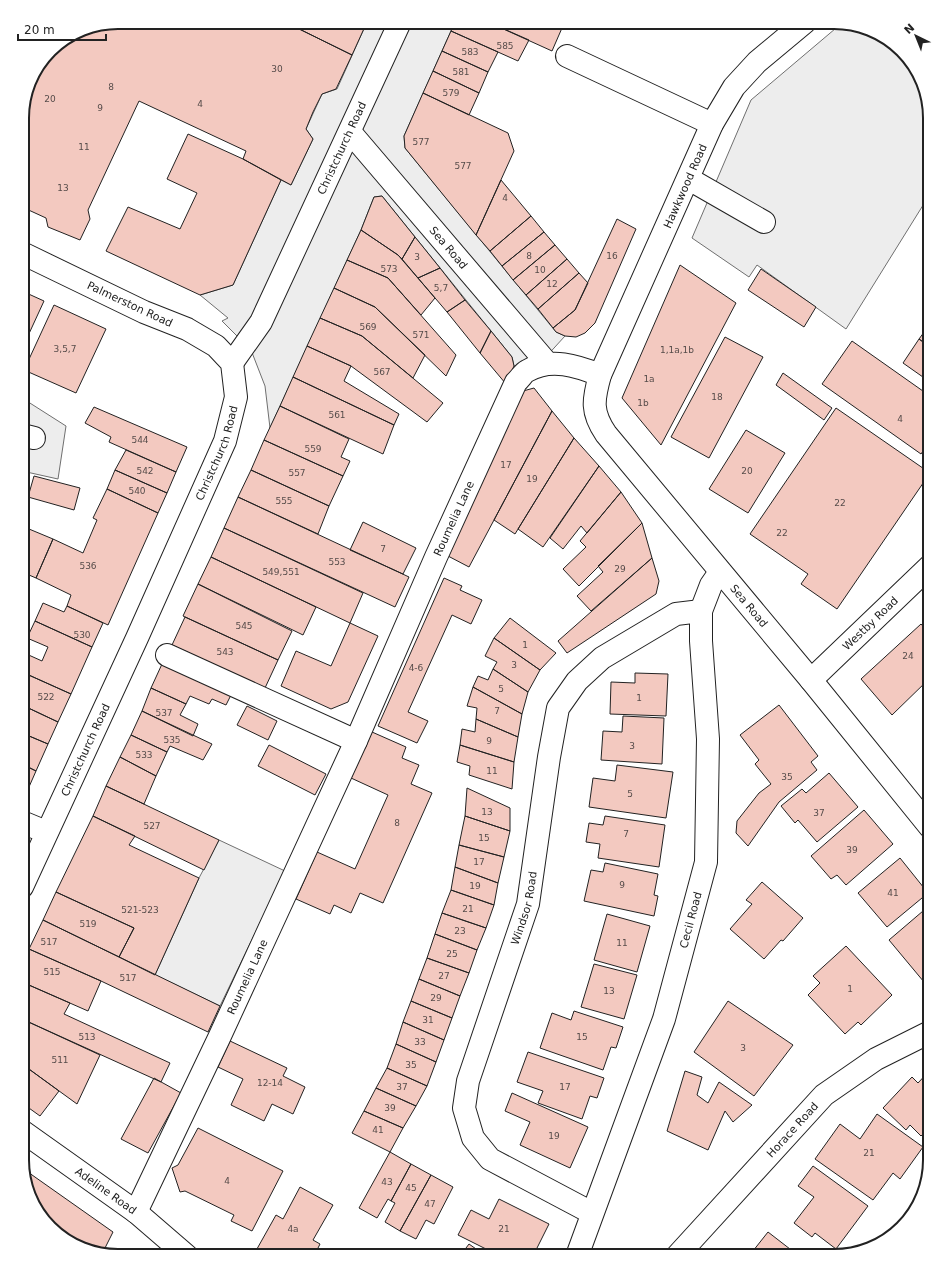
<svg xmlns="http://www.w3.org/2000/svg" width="952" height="1278" font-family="'DejaVu Sans',sans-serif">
  <rect width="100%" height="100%" fill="#fff"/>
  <path fill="#ededed" stroke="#6f6f6f" d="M367,22h88l-51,114 1,12 151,184 9,4 -21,23 -30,7 -2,-9 -130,-161 -8,1 -13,33 -91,198 -5,-42 -14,-36 -29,-29 6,-3 -28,-23 33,-10 48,-105 10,5 22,-46 -7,-10 16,-35 15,-5z
    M842,23l40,12 32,30 16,53v76l-84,135 -89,-64 -8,12 -57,-39 59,-138z
    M22,398l44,28 -8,53 -36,-8z
    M219,840l66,31 -65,135 -65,-31 44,-97z"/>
  <path fill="#f3c9c0" stroke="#222" d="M118,22h167l67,33 -16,34 -14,5 -9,18 -7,17 7,10 -22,46 -48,-26 3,-8 -107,-50 -51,109 2,9 -10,21 -32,-13 -2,-9 -24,-11v-95l10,-36 23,-30 27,-17z
    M285,22h82l-15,33z
    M455,22h33l41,18 -11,21 -67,-30z
    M488,22h62l12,6 -10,23z
    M451,31l47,21 -10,20 -46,-21z
    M442,51l46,21 -9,21 -46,-22z
    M433,71l46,22 -10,22 -46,-22z
    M423,93l85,40 6,18 -38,84 -71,-87 -1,-12z
    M188,134l55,25 38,21 -48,105 -33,10 -94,-44 22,-44 52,22 17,-36 -30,-14z
    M501,180l30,36 -41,35 -14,-16z
    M382,196l33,41 -13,22 -4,-4 -37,-25 13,-33z
    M531,216l13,16 -42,34 -12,-15z
    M617,219l19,10 -41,94 -10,10 -9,4 -11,-1 -9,-4 -3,-4 22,-18z
    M361,230l37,25 37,43 -14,17 -33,-37 -41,-18z
    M544,232l11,13 -42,35 -11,-14z
    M415,237l25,31 -22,10 -16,-19z
    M555,245l12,14 -41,36 -13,-15z
    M567,259l12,14 -41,36 -12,-14z
    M347,260l41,18 68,77 -10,21 -71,-69 -41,-19z
    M680,265l56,38 -75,142 -39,-47z
    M440,268l25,32 -18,12 -29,-34z
    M761,269l55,38 -12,20 -56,-37z
    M579,273l9,10 -13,27 -22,18 -15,-19z
    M334,288l41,19 50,48 -12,23 -51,-42 -42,-18z
    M22,291l22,10 -17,37 -5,-2z
    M465,300l26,31 -11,22 -33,-41z
    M54,305l52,24 -30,64 -52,-23z
    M320,318l42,18 81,67 -16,19 -76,-56 -44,-20z
    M930,324v23l-11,-8z
    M491,331l21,26 2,9 -8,18 -26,-31z
    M725,337l38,20 -54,101 -38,-21z
    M919,339l11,8v35l-27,-19z
    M852,341l78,55v45l-9,13 -99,-70z
    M307,346l44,20 -7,15 55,33 -5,11 -101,-48z
    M783,373l49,35 -8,12 -48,-35z
    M293,377l101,48 -11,29 -103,-48z
    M534,388l18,23 -83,156 -21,-11 75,-165z
    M280,406l69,33 -8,18 9,4 -7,15 -79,-36z
    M94,407l93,40 -11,25 -67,-30 2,-5 -26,-14z
    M836,408l94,65 -93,136 -36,-25 7,-10 -58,-40z
    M552,411l22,27 -59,96 -21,-14z
    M746,430l39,23 -37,60 -39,-24z
    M574,438l25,28 -56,81 -25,-18z
    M264,440l79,36 -14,30 -78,-36z
    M126,450l50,22 -9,21 -52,-23z
    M599,466l22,26 -34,41 -6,-7 -18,23 -13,-11z
    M115,470l52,23 -9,20 -51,-24z
    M251,470l78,36 -11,28 -80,-37z
    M34,476l46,12 -6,22 -46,-13z
    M107,489l51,24 -50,112 -41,-19 4,-11 -35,-17 17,-39 30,14 14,-33 -4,-2z
    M621,492l21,31 -63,63 -16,-17 23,-22 -6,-6z
    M238,497l171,80 -14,30 -171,-79z
    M363,522l53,26 -13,26 -53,-24z
    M642,523l10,35 -61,53 -14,-15 26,-24 -5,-6z
    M224,528l139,65 -13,30 -139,-66z
    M29,529l24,10 -17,39 -14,-6v-29z
    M211,557l105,50 -13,28 -105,-51z
    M652,558l7,23 -3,13 -89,59 -9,-12z
    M444,578l18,8 -2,4 22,10 -11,24 -19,-9 -44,97 20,9 -11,22 -39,-17z
    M198,584l94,47 -14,29 -95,-44z
    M43,603l21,9 3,-6 36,17 -11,24 -57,-26z
    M185,617l93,43 -13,28 -93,-43z
    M510,618l46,35 -16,17 -46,-32z
    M35,621l57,26 -21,47 -49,-22v-20l20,9 6,-14 -21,-9z
    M350,623l28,13 -30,66 -17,7 -50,-23 15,-35 35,15z
    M921,624l9,10v44l-38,37 -31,-36z
    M494,638l46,32 -12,22 -35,-23 4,-7 -12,-6z
    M162,664l69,31 -5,10 -14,-6 -3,5 -19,-8 -4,8 -35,-16z
    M493,669l35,23 -6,22 -49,-27 5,-11 10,4z
    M22,672l49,22 -13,28 -36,-17 3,-7 -3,-1z
    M635,673l33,1 -2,42 -56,-2 1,-32 24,1z
    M473,687l49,27 -4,23 -42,-18 1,-11 -10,-2z
    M151,688l35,16 -6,11 18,9 -5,12 -51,-25z
    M22,705l36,17 -10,22 -26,-11z
    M779,705l39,51 -7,6 6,8 -38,32 -31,44 -12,-13 1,-12 22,-28 12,-9 -16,-20 4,-4 -19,-25z
    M247,706l30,15 -9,19 -31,-15z
    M142,711l70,33 -9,16 -33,-14 -3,6 -36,-17z
    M623,716l41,2 -2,46 -61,-4 2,-29 19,1z
    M476,719l42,18 -4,25 -54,-17 2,-16 13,3z
    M372,732l34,15 -4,11 17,7 -8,19 21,9 -49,110 -23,-10 -9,20 -17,-8 -4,9 -34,-15 21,-47 38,17 33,-74 -37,-17z
    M22,733l26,11 -12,27 -14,-7z
    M131,735l36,17 -11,24 -36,-19z
    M269,745l57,29 -11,21 -57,-29z
    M460,745l54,17 -2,27 -43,-14 1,-9 -13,-4z
    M120,757l36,19 -12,28 -38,-18z
    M22,764l14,7 -11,25 -3,-1z
    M617,765l56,7 -7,46 -77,-11 4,-29 22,3z
    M829,773l29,34 -41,35 -19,-22 -3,3 -14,-17 21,-17 4,4z
    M106,786l113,54 -15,30 -111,-54z
    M467,788l43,20v23l-45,-15z
    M864,810l29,34 -47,41 -9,-10 -6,4 -20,-23z
    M93,816l42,20 -6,9 70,33 -44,97 -36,-18 15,-29 -78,-36z
    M465,816l45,15 -6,26 -45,-12z
    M605,816l60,9 -6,42 -61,-9 2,-14 -14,-2 3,-19 14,2z
    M459,845l45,12 -6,26 -43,-16z
    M900,858l28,35 -41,34 -29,-34z
    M605,863l53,11 -4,21 4,1 -4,20 -70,-15 7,-31 12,2z
    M455,867l43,16 -4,22 -43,-15z
    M762,882l41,36 -20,23 -2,-1 -17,19 -34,-30 22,-25 -6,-4z
    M451,890l43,15 -8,23 -44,-15z
    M56,892l78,36 -15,29 -76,-37z
    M930,905v72l-6,5 -35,-42z
    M442,913l44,15 -9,22 -42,-16z
    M607,914l43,12 -13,46 -43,-12z
    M43,920l177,86 -12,26 -107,-51 -72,-32z
    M435,934l42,16 -8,23 -42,-15z
    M846,946l46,49 -31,30 -3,-3 -13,12 -37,-39 12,-12 -7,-7z
    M29,949l72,32 -13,30 -66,-29v-19z
    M427,958l42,15 -9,23 -41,-17z
    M594,964l43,11 -13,44 -43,-12z
    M419,979l41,17 -8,22 -41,-17z
    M22,982l48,21 -6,11 106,49 -9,19 -139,-63z
    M411,1001l41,17 -8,22 -41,-18z
    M728,1001l65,44 -39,51 -60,-44z
    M574,1011l49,16 -7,21 -5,-1 -8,23 -63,-22 12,-35 19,7z
    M22,1019l78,36 -23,49 -55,-40z
    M403,1022l41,18 -8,22 -40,-18z
    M230,1041l57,27 -4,8 22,11 -12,27 -21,-10 -8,17 -33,-16 12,-26 -25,-12z
    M396,1044l40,18 -9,24 -40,-18z
    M528,1052l76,26 -7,20 -7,-2 -8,23 -44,-16 5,-12 -26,-9z
    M22,1064l37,27 -19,25 -18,-13z
    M387,1068l40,18 -11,20 -40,-18z
    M930,1070v57l-9,9 -11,-11 -4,5 -23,-22 29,-31 6,6z
    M685,1071l17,6 -5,18 11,8 11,-21 33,23 -19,17 -8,-11 -17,39 -41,-19z
    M154,1078l27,15 -33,60 -27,-14z
    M376,1088l40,18 -13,22 -39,-17z
    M512,1093l76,34 -18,41 -50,-23 10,-23 -25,-11z
    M364,1111l39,17 -13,24 -38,-19z
    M877,1114l46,33 -23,32 -7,-6 -20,27 -58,-41 25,-35 20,15z
    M198,1128l85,43 -31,60 -21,-10 3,-6 -49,-24 -5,1 -8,-24 6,-3z
    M390,1152l21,12 -20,37 -3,-2 -11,19 -18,-10z
    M411,1164l20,11 -31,56 -15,-9 10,-19 -4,-2z
    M813,1166l55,40 -32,43 -21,-16 -3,4 -18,-14 20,-26 -16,-11z
    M25,1170l88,62 -10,20 -33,-9 -32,-30z
    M431,1175l22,12 -19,37 -8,-4 -10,19 -16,-8z
    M300,1187l33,18 -20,35 7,4 -6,12h-61l23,-41 7,4z
    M499,1199l50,25 -16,32h-33l-42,-21 13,-25 18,9z
    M768,1232l31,24h-50z
    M469,1244l17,12h-26z"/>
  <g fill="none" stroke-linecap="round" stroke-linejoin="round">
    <g stroke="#222" stroke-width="24">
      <g id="minor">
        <path id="s1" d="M805,22l-48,40 -23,25 -22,37 -112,251c-7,25 -9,37 6,59l205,246 119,147"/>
        <path d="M567,56l145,68"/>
        <path id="s2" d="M350,132l197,231"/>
        <path d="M689,179l75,43"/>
        <path id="s3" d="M232,363l29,-41 139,-300"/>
        <path d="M22,435l12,3"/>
        <path d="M167,655l189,86"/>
        <path id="s4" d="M811,680l119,-114"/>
        <path d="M22,822l24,10"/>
        <path id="s5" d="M22,1131l114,81 51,44"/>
        <path id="s6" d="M136,1212l83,-174 137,-297 80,-184 80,-175c4,-3 7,-9 11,-11 24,-14 50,-5 73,4"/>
        <path id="s7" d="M592,1213l-102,-54 -17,-21 -9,-30 4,-27 60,-177 21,-147 9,-49 19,-27 25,-23 74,-44 25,-3"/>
        <path id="s8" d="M577,1256l87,-237 42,-157 2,-123 -7,-98v-30l10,-26 9,-13"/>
        <path id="s9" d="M677,1256l147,-161 52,-36 54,-27"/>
      </g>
    </g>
    <g stroke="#222" stroke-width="24">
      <g id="major">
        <path id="s10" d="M22,887l115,-249 88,-197 11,-44 -4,-34 -16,-17 -29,-17 -43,-17 -122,-59"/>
      </g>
    </g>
    <use href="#minor" stroke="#fff" stroke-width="22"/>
    <use href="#major" stroke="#fff" stroke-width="22"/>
  </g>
  <g text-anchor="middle" stroke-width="3" stroke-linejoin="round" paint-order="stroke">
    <g font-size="9" fill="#564c4a">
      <text x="505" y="49">585</text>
      <text x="470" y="55">583</text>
      <text x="277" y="72">30</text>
      <text x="461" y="75">581</text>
      <text x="111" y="90">8</text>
      <text x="451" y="96">579</text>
      <text x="50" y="102">20</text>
      <text x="200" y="107">4</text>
      <text x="100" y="111">9</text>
      <text x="421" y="145">577</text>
      <text x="84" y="150">11</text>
      <text x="463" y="169">577</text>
      <text x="63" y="191">13</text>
      <text x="505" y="201">4</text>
      <text x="529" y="259">8</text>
      <text x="612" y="259">16</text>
      <text x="417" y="260">3</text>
      <text x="389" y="272">573</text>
      <text x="540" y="273">10</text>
      <text x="552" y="287">12</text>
      <text x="441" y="291">5,7</text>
      <text x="368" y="330">569</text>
      <text x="421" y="338">571</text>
      <text x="65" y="352">3,5,7</text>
      <text x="677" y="353">1,1a,1b</text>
      <text x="382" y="375">567</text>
      <text x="649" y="382">1a</text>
      <text x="717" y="400">18</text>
      <text x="643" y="406">1b</text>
      <text x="337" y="418">561</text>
      <text x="900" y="422">4</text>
      <text x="140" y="443">544</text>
      <text x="313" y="452">559</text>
      <text x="506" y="468">17</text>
      <text x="145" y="474">542</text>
      <text x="747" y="474">20</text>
      <text x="297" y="476">557</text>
      <text x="532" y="482">19</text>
      <text x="137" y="494">540</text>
      <text x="284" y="504">555</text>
      <text x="840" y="506">22</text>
      <text x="782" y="536">22</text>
      <text x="383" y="552">7</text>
      <text x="337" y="565">553</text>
      <text x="88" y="569">536</text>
      <text x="620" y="572">29</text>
      <text x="281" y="575">549,551</text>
      <text x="244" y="629">545</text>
      <text x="82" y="638">530</text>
      <text x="525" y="648">1</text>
      <text x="225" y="655">543</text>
      <text x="908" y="659">24</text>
      <text x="514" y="668">3</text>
      <text x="416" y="671">4-6</text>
      <text x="501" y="692">5</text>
      <text x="46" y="700">522</text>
      <text x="639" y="701">1</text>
      <text x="497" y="714">7</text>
      <text x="164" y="716">537</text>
      <text x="172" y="743">535</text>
      <text x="489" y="744">9</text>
      <text x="632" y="749">3</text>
      <text x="144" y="758">533</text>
      <text x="492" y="774">11</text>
      <text x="787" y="780">35</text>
      <text x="630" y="797">5</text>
      <text x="487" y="815">13</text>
      <text x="819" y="816">37</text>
      <text x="397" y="826">8</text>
      <text x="152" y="829">527</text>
      <text x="626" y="837">7</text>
      <text x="484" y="841">15</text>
      <text x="852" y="853">39</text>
      <text x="479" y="865">17</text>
      <text x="622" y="888">9</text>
      <text x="475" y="889">19</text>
      <text x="893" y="896">41</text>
      <text x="468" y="912">21</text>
      <text x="140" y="913">521-523</text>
      <text x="88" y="927">519</text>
      <text x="460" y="934">23</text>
      <text x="49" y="945">517</text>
      <text x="622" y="946">11</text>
      <text x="452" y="957">25</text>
      <text x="52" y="975">515</text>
      <text x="444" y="979">27</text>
      <text x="128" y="981">517</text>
      <text x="850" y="992">1</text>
      <text x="609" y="994">13</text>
      <text x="436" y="1001">29</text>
      <text x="428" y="1023">31</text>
      <text x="87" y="1040">513</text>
      <text x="582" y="1040">15</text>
      <text x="420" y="1045">33</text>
      <text x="743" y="1051">3</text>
      <text x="60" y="1063">511</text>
      <text x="411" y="1068">35</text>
      <text x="270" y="1086">12-14</text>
      <text x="402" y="1090">37</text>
      <text x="565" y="1090">17</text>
      <text x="390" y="1111">39</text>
      <text x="378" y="1133">41</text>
      <text x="554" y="1139">19</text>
      <text x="869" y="1156">21</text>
      <text x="227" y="1184">4</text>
      <text x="387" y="1185">43</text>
      <text x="411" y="1191">45</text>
      <text x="430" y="1207">47</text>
      <text x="293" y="1232">4a</text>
      <text x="504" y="1232">21</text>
    </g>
    <g font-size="11" fill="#222" stroke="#fff">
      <text dy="4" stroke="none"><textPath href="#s3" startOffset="242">Christchurch Road</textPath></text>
      <text transform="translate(685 186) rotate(-66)" y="4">Hawkwood Road</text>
      <text dy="4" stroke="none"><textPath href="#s2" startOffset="152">Sea Road</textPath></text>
      <text transform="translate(130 304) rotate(25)" y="4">Palmerston Road</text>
      <text dy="4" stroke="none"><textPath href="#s10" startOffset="476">Christchurch Road</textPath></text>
      <text dy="4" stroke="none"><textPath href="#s6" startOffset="763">Roumelia Lane</textPath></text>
      <text dy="4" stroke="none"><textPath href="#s1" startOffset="700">Sea Road</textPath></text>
      <text dy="4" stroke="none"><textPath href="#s4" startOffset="82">Westby Road</textPath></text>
      <text dy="4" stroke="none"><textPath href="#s10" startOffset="151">Christchurch Road</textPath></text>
      <text dy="4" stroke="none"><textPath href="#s7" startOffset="383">Windsor Road</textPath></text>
      <text dy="4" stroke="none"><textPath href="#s8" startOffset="355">Cecil Road</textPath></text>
      <text dy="4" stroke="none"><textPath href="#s6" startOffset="260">Roumelia Lane</textPath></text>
      <text dy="4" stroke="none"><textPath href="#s9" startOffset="171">Horace Road</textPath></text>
      <text dy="4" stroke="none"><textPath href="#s5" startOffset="103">Adeline Road</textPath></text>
    </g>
  </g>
  <path d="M0 0H952V1278H0ZM118 29H834A89 89 0 0 1 923 118V1160A89 89 0 0 1 834 1249H118A89 89 0 0 1 29 1160V118A89 89 0 0 1 118 29Z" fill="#fff" fill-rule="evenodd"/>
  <path fill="none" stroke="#222" stroke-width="2" d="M118 29H834A89 89 0 0 1 923 118V1160A89 89 0 0 1 834 1249H118A89 89 0 0 1 29 1160V118A89 89 0 0 1 118 29Z"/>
  <g transform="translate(916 36) rotate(317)" stroke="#ffffff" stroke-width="3" paint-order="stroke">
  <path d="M0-3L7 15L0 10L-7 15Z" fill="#222222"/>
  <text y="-6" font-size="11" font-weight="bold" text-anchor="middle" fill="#222222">N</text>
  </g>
  <path d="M18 34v6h88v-6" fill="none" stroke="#222222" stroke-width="2"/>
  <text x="24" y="34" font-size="12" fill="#222222" stroke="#ffffff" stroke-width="3" paint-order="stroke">20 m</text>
</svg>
